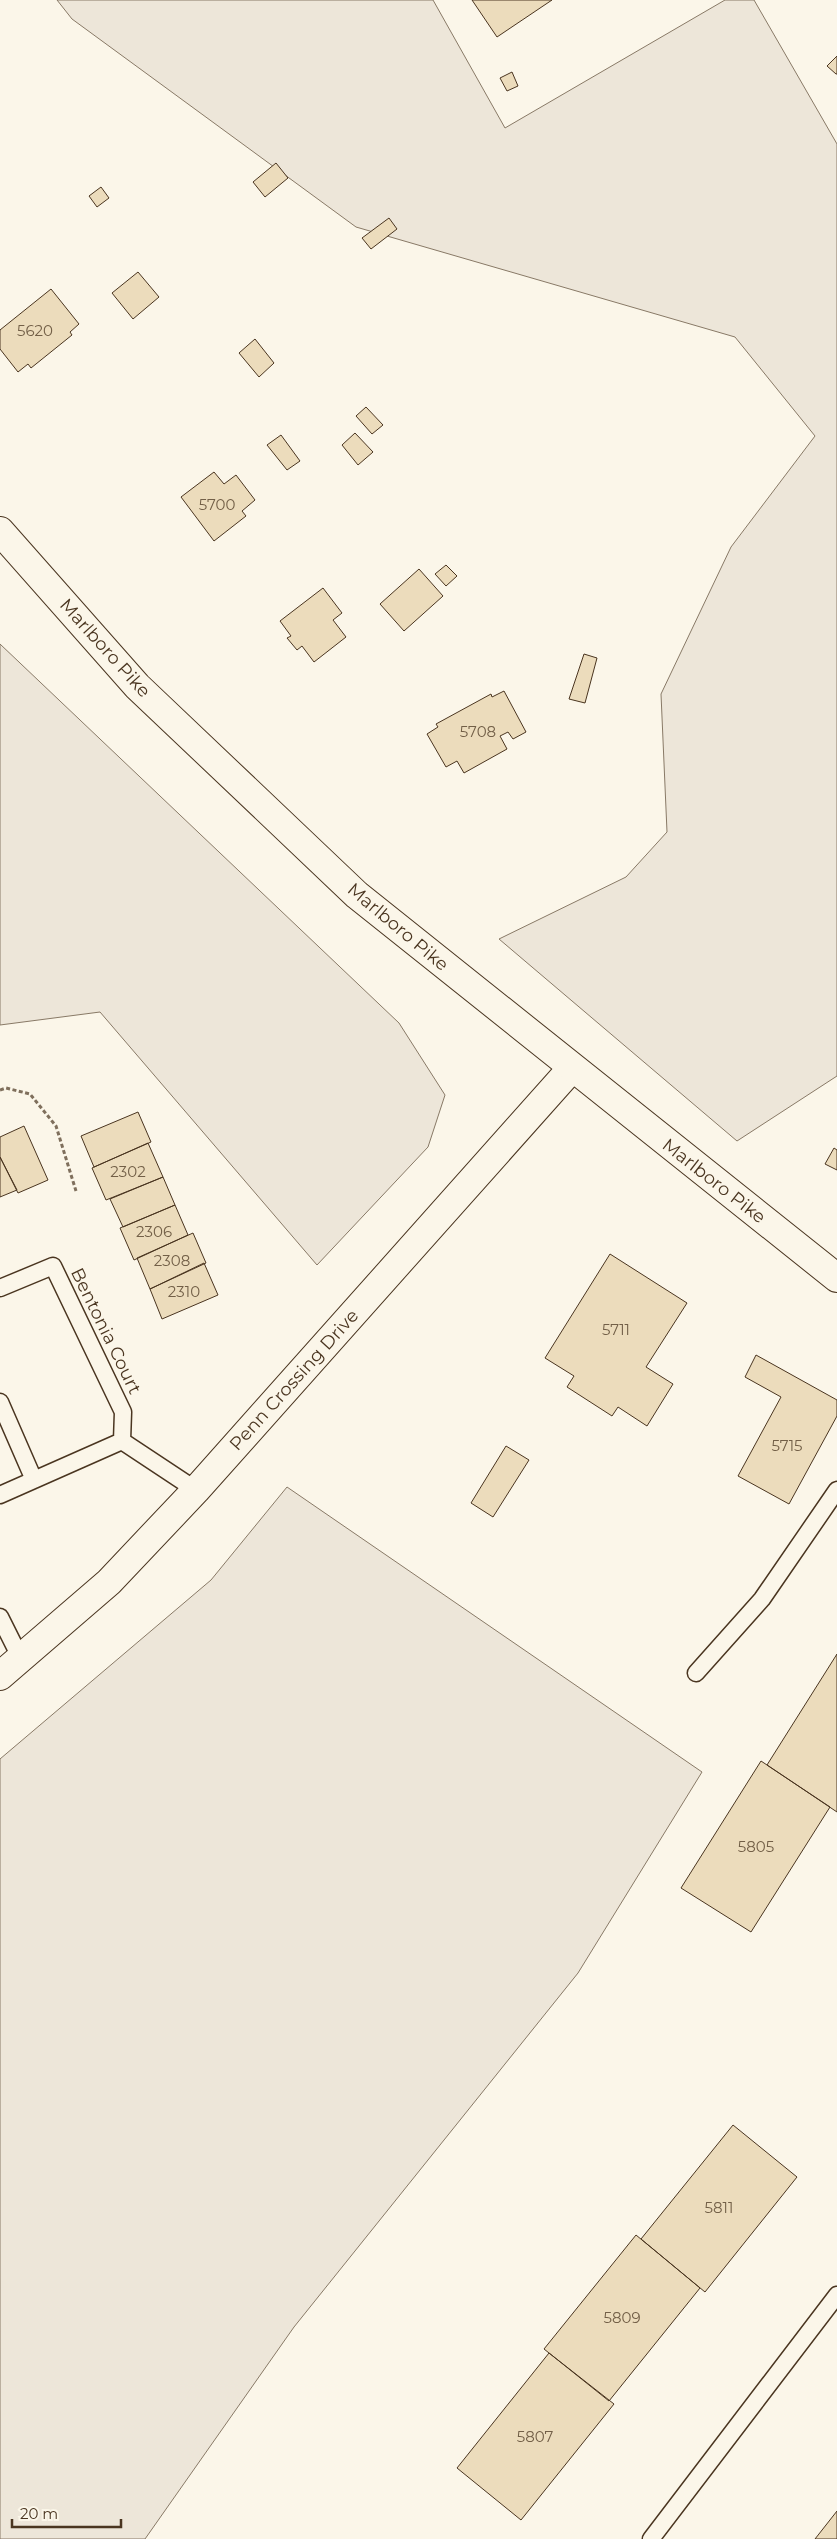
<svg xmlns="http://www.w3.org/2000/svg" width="837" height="2539" font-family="Montserrat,sans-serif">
  <rect width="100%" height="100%" fill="#fbf6e9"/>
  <path fill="#ede6d9" stroke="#887966" d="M57,0h376l72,128 220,-128h29l83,144v932l-100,65 -238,-202 127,-62 41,-45 -6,-138 70,-147 84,-111 -80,-99 -379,-110 -284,-208z
    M0,644l399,379 46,72 -17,52 -111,118 -217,-253 -100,13z
    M287,1487l415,285 -124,201 -284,354 -149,212h-145v-780l211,-179z"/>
  <path fill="#ecdcbc" stroke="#4a3520" d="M472,0h80l-55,37z
    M837,56v18h-1l-9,-8z
    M512,72l6,14 -11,5 -7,-13z
    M276,163l12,15 -23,19 -12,-15z
    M101,187l8,11 -12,9 -8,-11z
    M389,218l8,11 -26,20 -9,-11z
    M138,272l21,25 -26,22 -21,-26z
    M51,289l28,35 -9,8 2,3 -41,33 -3,-4 -10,8 -18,-23v-19z
    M255,339l19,24 -15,14 -20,-24z
    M366,407l17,18 -11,9 -16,-18z
    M355,433l18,19 -15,13 -16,-20z
    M281,435l19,26 -13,9 -20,-25z
    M214,472l10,12 12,-9 19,25 -13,11 4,5 -32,25 -33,-44z
    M446,565l11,11 -11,10 -11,-12z
    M419,569l24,27 -39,35 -24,-27z
    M323,588l19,25 -9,7 13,17 -32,25 -12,-16 -5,4 -10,-12 4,-2 -11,-15z
    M584,654l13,4 -12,45 -16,-4z
    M504,691l22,41 -13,7 -5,-7 -8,4 7,13 -43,24 -7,-12 -11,6 -19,-33 11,-7 -2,-3 55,-30 1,3z
    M138,1112l13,30 -57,25 -13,-31z
    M24,1126l24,54 -30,13 -18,-36v-20z
    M148,1143l15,34 -57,23 -14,-32z
    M834,1148l3,2v20l-12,-6z
    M0,1157l17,33 -17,7z
    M163,1177l12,28 -52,22 -13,-28z
    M175,1205l13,30 -54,25 -14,-32z
    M193,1233l13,30 -56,26 -13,-31z
    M610,1254l77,49 -41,64 27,17 -26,42 -29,-19 -6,9 -45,-29 7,-11 -29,-18z
    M204,1263l14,32 -56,24 -12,-30z
    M756,1355l81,45v16l-48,88 -51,-28 43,-79 -36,-20z
    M506,1446l23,14 -36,57 -22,-14z
    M837,1654v158l-70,-47z
    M761,1761l69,46 -79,125 -70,-44z
    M733,2125l64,52 -92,115 -64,-53z
    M636,2235l64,53 -91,113 -65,-52z
    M549,2353l65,51 -93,116 -64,-52z
    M837,2511v28h-22z"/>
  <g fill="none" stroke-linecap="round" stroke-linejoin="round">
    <g stroke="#4a3520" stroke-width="19">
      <path id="service" d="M0,1288l53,-22 70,146 -1,29
        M0,1402l34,78
        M0,1495l122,-54 74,49
        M0,1617l21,42
        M696,1673l66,-74 75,-109
        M651,2539l186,-244"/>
    </g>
    <g stroke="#4a3520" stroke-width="30">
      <path id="minor" d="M0,1676l109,-94 87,-92 376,-422"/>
    </g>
    <g stroke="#4a3520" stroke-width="30">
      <path id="secondary" d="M0,531l137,155 220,209 480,383"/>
    </g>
    <path stroke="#7f6f5c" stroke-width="3" stroke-dasharray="4 2.5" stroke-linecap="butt" d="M0,1090l6,-2 24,6 26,32 20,65"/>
    <use href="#service" stroke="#fbf6e9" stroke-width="16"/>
    <use href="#minor" stroke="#fbf6e9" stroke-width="28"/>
    <use href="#secondary" stroke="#fbf6e9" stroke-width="28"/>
  </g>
  <g text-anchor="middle" stroke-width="4" stroke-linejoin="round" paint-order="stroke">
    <g font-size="15" fill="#725f47">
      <text x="35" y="336">5620</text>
      <text x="217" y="510">5700</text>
      <text x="478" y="737">5708</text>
      <text x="128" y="1177">2302</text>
      <text x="154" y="1237">2306</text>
      <text x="172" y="1266">2308</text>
      <text x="184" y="1297">2310</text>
      <text x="616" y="1335">5711</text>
      <text x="787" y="1451">5715</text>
      <text x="756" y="1852">5805</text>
      <text x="719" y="2213">5811</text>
      <text x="622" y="2323">5809</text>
      <text x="535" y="2442">5807</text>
    </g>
    <g font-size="18" fill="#4a3520" stroke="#fbf6e9">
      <text transform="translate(105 648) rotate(48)" y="6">Marlboro Pike</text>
      <text transform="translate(398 927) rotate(40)" y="6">Marlboro Pike</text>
      <text transform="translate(714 1181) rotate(38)" y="6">Marlboro Pike</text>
      <text transform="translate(106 1331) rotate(64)" y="6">Bentonia Court</text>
      <text transform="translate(294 1380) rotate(-48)" y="6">Penn Crossing Drive</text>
    </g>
  </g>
  <path d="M12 2519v8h109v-8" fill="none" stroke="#4a3520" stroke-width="2.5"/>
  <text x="20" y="2519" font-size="15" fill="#4a3520" stroke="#fbf6e9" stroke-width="4" paint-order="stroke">20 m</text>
</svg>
